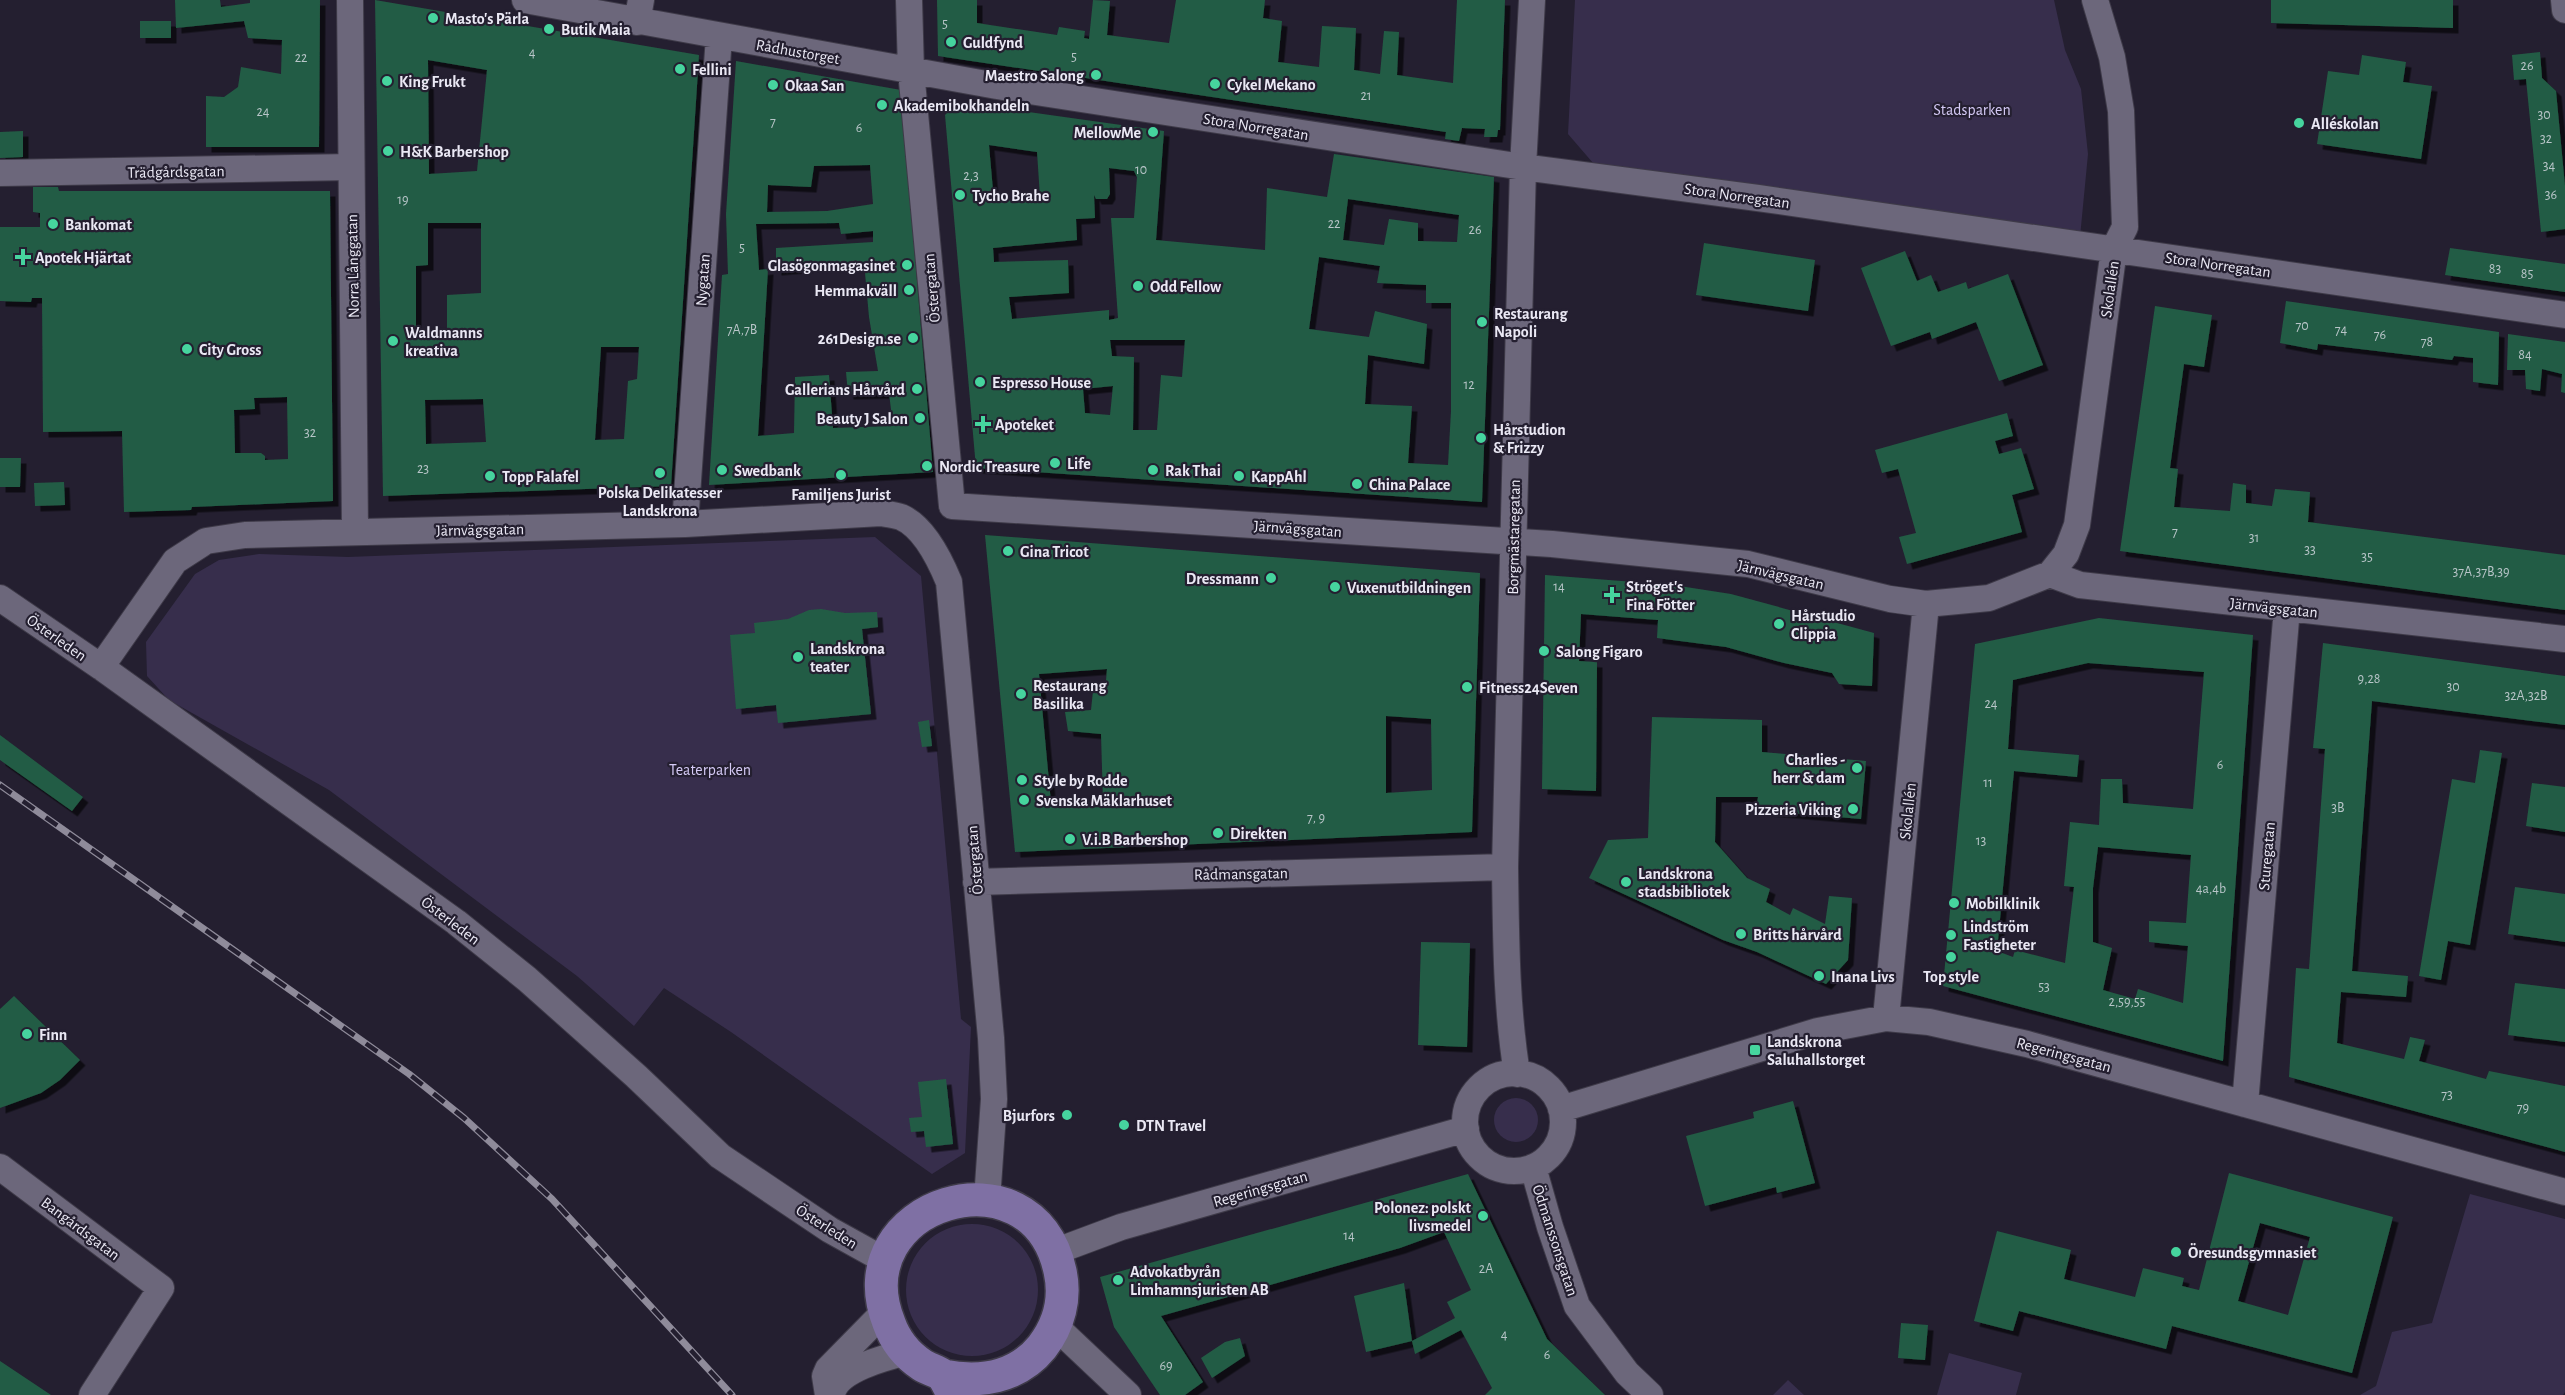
<svg xmlns="http://www.w3.org/2000/svg" width="2565" height="1395" font-family="'Alegreya Sans',sans-serif">
  <defs>
    <filter id="shadow"><feDropShadow dx="5.5" dy="5.5" stdDeviation="0" flood-color="#0009"/></filter>
  </defs>
  <rect width="100%" height="100%" fill="#241f30"/>
  <path fill="#372e4c" d="M1575,0h479l11,50 16,39 7,65 -8,83 -317,-50 -170,-24 -25,-29z
    M875,537l46,39 40,443 10,8 -6,126 -33,21 -201,-142 -67,-44 -30,38 -57,-50 -248,-186 -160,-90 -22,-24 -1,-34 49,-68 24,-14 40,-6 89,3z
    M1494 1120a22 22 0 1 1 44 0a22 22 0 1 1-44 0Z
    M2470,1194l95,25v173l-2,3h-203l16,-9 16,-54 40,-9z
    M906 1290a66 66 0 1 1 132 0a66 66 0 1 1-132 0Z
    M1949,1353l73,20 -6,22h-79z
    M1788,1380l16,15h-31z"/>
  <path fill="#225c44" fill-rule="evenodd" filter="url(#shadow)" d="M175,0h45l1,7 29,-4v-3h70l-1,147h-113v-51l18,1 14,-10 3,-20 40,7 1,-34 -34,-2 -4,-17 -68,7z
    M375,0l324,55 -28,431 -288,10zM428,60l59,10 -10,101 -48,3zM428,223h53v70l-34,2v37l-31,1v-67l12,-1zM601,347h38l-2,32 -9,2 -4,58 -29,1zM483,399l3,43 -60,2 -1,-44z
    M937,0h40v23l80,12 2,-8 26,4 -1,7 5,1 4,-39 17,1 -3,34 62,8 7,-43h89l-2,18 19,3 -4,41 41,5 3,-41 34,2 -2,42 26,4 4,-43 15,1 -2,43 56,8 4,-83h48l-5,130h-2l-1,7h-13l1,-8 -23,-1 -3,13 -14,-2 1,-7 -508,-76z
    M2271,0h182v28l-182,-5z
    M140,21h31v17h-31z
    M2540,52l2,26 14,13 9,95v43l-24,3 -15,-153 -12,1 -2,-25z
    M2362,55l44,7 -3,20 29,4 -11,73 -104,-15 11,-73 31,4z
    M736,61l165,29 32,382 -224,13 13,-210 6,-1 -2,-60zM870,165l3,39 -46,7 -60,1 1,-27 43,2 3,-21zM839,223l2,11 32,-3v11l-97,6v22l88,-8 5,55 9,54 -32,1 2,22 41,-1 4,33 -60,2 -4,-53 -34,2 -1,56 -36,3 10,-167 -9,1 -3,-46z
    M957,102l207,29 -8,109 109,10 2,-62 60,9 7,-43 160,23 -12,325 -506,-34 -31,-353zM989,145l48,7 3,45 -46,5zM1109,168l25,3 3,6 -3,41h-23l7,100 -9,2v-10l-97,9 -3,-22 60,-4 -1,-33 -74,2 -1,-14 84,-8 -1,-21 19,-1 -1,-23 2,4h11l3,-5zM1348,199l111,16 -2,27 -39,-1v-18l-29,-4 -5,26 -41,-5zM1319,257l61,9 -3,17 49,2v18h25v108l-3,54 -40,-2 4,-57 -47,-2 3,-49 56,9 3,-40 -52,-13 -6,26 -60,-8zM1110,340h75l-3,37 -21,-2 -4,55h-24l1,-73 -22,-1zM1113,386l-3,29 -25,-2 -2,-24z
    M23,131v26l-23,1v-26z
    M33,187h25l1,4h271l3,310 -141,6 -1,3 -67,2 -2,-81 -79,1 -1,-134h-10l-1,4 -31,-1v-74h40v-14l-7,-1zM287,397l1,62 -23,1v-4l-4,-3h-26l-1,-43 21,-1 -1,-11z
    M1704,243l111,17 -7,51 -112,-16z
    M2450,248l115,16v28l-120,-17z
    M1905,251l12,30 14,-6 7,17 28,-10 2,7 40,-15 35,91 -44,16 -23,-59 -44,17 -2,-7 -39,14 -30,-78z
    M2286,301l213,31 -1,53 -25,-3v-24l-19,-2 -2,4 -134,-16 -1,6 -37,-7z
    M2155,306l57,9 -8,52 -20,-3 -14,104 8,1 -4,38 56,4 3,-28 13,2v18l26,3 3,-17 35,3 -2,30 257,33v55l-445,-59z
    M2508,334l57,8v51l-4,-1 1,-18 -20,-5 -2,22 -14,-2 -1,-19h-18z
    M2007,413l6,23 -18,5 4,13 22,-6 13,41 -22,6 10,37 -115,32 -8,-27 17,-4 -18,-64 -16,4 -7,-23z
    M0,458h21l-1,29h-20z
    M64,482l1,23 -30,1 -1,-23z
    M985,535l495,38 -8,259 -457,20zM1107,669l-2,23 -12,-1 -2,19 -26,2 3,19 33,3 2,68 -52,1 -12,-129zM1386,716l45,3 1,71 -46,3z
    M1545,575l128,10 58,9 143,39 -2,53 -33,-2 -7,-11 -48,-10 -58,-16 -69,-9 1,-18 -77,-6 -2,47 18,1 -1,129 -54,-2z
    M821,609l24,4 32,-1 1,15 -16,2 9,85 -93,9 -2,-18 -40,4 -6,-74 25,-2 -1,-10 34,-4 21,-9z
    M2099,618l154,17 -30,426 -280,-75 32,-342zM2088,663l116,9 -11,137 -70,-6 -1,-24h-21l-2,46 -29,-3 -6,64 10,1 -9,76 -50,-13 -2,7 -16,-6 17,-180 63,6 2,-22 -71,-6 5,-69zM2098,847l93,8 -5,68 -37,-2v21l39,4 -5,57 -45,-14 -3,10 -32,-9 9,-42 -19,-6v-54z
    M2323,643l242,33v49l-193,-24 -20,270 56,5 -2,21 -65,-5 -4,51 67,16 6,-22 15,3 -6,21 67,18 3,-8 76,15v66l-276,-75 7,-109 13,1 16,-220 -12,-1z
    M1652,717l110,3v32l104,9 -5,58 -105,-9 2,-13h-42l-1,45 32,36 23,11 -4,13 24,13 3,-7 32,16 4,-28 23,2 -4,62 -22,24 -69,-32 -34,-12 -134,-62 19,-38 40,-2z
    M929,720l3,26 -10,1 -4,-25z
    M0,735l83,62 -11,14 -72,-51z
    M2480,750l22,3 -32,192 -22,-4 -7,39 -22,-4 33,-197 23,4z
    M2532,783l33,4v45l-39,-6z
    M2515,887l50,7v48l-57,-8z
    M1421,942l49,1 -3,104 -49,-2z
    M2515,983l50,6v53l-57,-7z
    M14,996l66,64 -20,20 -19,13 -41,15v-99z
    M946,1079l7,65 -27,3 -2,-16 -13,1 -2,-14 13,-1 -4,-35z
    M1793,1101l22,82 -38,10 -1,-6 -71,19 -19,-70 68,-18 -1,-6z
    M2229,1173l164,44 -41,156 -180,-47 -6,23 -147,-38 -6,20 -39,-10 23,-90 74,19 -7,29 71,18 8,-29 41,10 -2,8 17,4zM2260,1223l50,14 -22,78 -50,-14z
    M1468,1174l79,165 58,56h-120l7,-7 -31,-58 -46,24 -3,-13 43,-23 -8,-16 24,-12 -27,-58 -44,16 -239,68 42,66 -18,13h-25l-46,-68 -14,-50z
    M1404,1283l8,58 -46,11 -12,-56z
    M1901,1323l27,2 -3,35 -27,-2z
    M1240,1338l5,18 -33,22 -11,-20 24,-16z
    M0,1361l51,34h-51z"/>
  <g fill="none" stroke-linecap="round" stroke-linejoin="round">
    <g stroke="#3e3a48" stroke-width="28">
      <path id="minor" d="M350,0l5,532
        M525,0l472,86 526,81 235,31 807,117
        M909,0l2,71 41,435 600,38 196,20 142,35 36,5 63,-6 61,-24 30,11 485,54
        M2564,0l1,10
        M637,22l4,-22
        M0,173l351,-6
        M685,524l34,-488
        M2050,574l16,-20 11,-29 37,-276 11,-22 -4,-116 -9,-54 -17,-57
        M0,598l101,69 355,255 71,57 109,97 84,80 110,74 56,31
        M101,667l74,-106 31,-20 39,-6 440,-11 196,-11c6,1 14,2 20,4 23,10 39,43 48,65l42,456 3,61 -7,101
        M976,882l529,-15
        M1886,1018l40,-414
        M1465 1122a49 49 0 1 1 98 0a49 49 0 1 1-98 0Z
        M1517,1074c-11,-69 -11,-138 -12,-207l18,-700 9,-167
        M2245,1104l42,-496
        M1561,1109l257,-78 68,-13 43,4 98,22 538,148
        M0,1167l161,121 -69,107
        M1533,1167l17,60 27,79 50,67 23,22
        M1054,1252l67,-25 345,-98
        M1055,1326l73,69
        M828,1395l-3,-19 3,-7 57,-58
        M832,1395c3,-25 54,-38 76,-43"/>
    </g>
    <g stroke="#3e3a48" stroke-width="36">
      <path id="major" d="M943,1376c36,7 74,2 99,-29 17,-22 24,-49 18,-76 -27,-127 -219,-68 -171,52 6,17 18,32 33,42 6,4 15,6 20,10 5,5 8,15 12,20"/>
    </g>
    <use href="#minor" stroke="#6c677b" stroke-width="26"/>
    <use href="#major" stroke="#7f70a4" stroke-width="33"/>
    <g stroke="#8f8b9a" stroke-width="7">
      <path id="rail" d="M0,785l409,289 55,44 88,81 180,196"/>
    </g>
    <use href="#rail" stroke="#241f30" stroke-width="4.5" stroke-dasharray="14" stroke-linecap="butt"/>
  </g>
  <g fill="#46d49e" stroke="#241f30" stroke-width="2">
    <circle cx="433" cy="18" r="6"/>
    <circle cx="549" cy="29" r="6"/>
    <circle cx="951" cy="42" r="6"/>
    <circle cx="680" cy="69" r="6"/>
    <circle cx="1096" cy="75" r="6"/>
    <circle cx="387" cy="81" r="6"/>
    <circle cx="1215" cy="84" r="6"/>
    <circle cx="773" cy="85" r="6"/>
    <circle cx="882" cy="105" r="6"/>
    <circle cx="2299" cy="123" r="6"/>
    <circle cx="1153" cy="132" r="6"/>
    <circle cx="388" cy="151" r="6"/>
    <circle cx="960" cy="195" r="6"/>
    <circle cx="53" cy="224" r="6"/>
    <path d="M20 248h6v6h6v6h-6v6h-6v-6h-6v-6h6z"/>
    <circle cx="907" cy="265" r="6"/>
    <circle cx="1138" cy="286" r="6"/>
    <circle cx="909" cy="290" r="6"/>
    <circle cx="1482" cy="322" r="6"/>
    <circle cx="913" cy="338" r="6"/>
    <circle cx="393" cy="341" r="6"/>
    <circle cx="187" cy="349" r="6"/>
    <circle cx="980" cy="382" r="6"/>
    <circle cx="917" cy="389" r="6"/>
    <circle cx="920" cy="418" r="6"/>
    <path d="M980 415h6v6h6v6h-6v6h-6v-6h-6v-6h6z"/>
    <circle cx="1481" cy="438" r="6"/>
    <circle cx="1055" cy="463" r="6"/>
    <circle cx="927" cy="466" r="6"/>
    <circle cx="722" cy="470" r="6"/>
    <circle cx="1153" cy="470" r="6"/>
    <circle cx="660" cy="473" r="6"/>
    <circle cx="841" cy="475" r="6"/>
    <circle cx="490" cy="476" r="6"/>
    <circle cx="1239" cy="476" r="6"/>
    <circle cx="1357" cy="484" r="6"/>
    <circle cx="1008" cy="551" r="6"/>
    <circle cx="1271" cy="578" r="6"/>
    <circle cx="1335" cy="587" r="6"/>
    <path d="M1609 586h6v6h6v6h-6v6h-6v-6h-6v-6h6z"/>
    <circle cx="1779" cy="624" r="6"/>
    <circle cx="1544" cy="651" r="6"/>
    <circle cx="798" cy="657" r="6"/>
    <circle cx="1467" cy="687" r="6"/>
    <circle cx="1021" cy="694" r="6"/>
    <circle cx="1857" cy="768" r="6"/>
    <circle cx="1022" cy="780" r="6"/>
    <circle cx="1024" cy="800" r="6"/>
    <circle cx="1853" cy="809" r="6"/>
    <circle cx="1218" cy="833" r="6"/>
    <circle cx="1070" cy="839" r="6"/>
    <circle cx="1626" cy="882" r="6"/>
    <circle cx="1954" cy="903" r="6"/>
    <circle cx="1741" cy="934" r="6"/>
    <circle cx="1951" cy="935" r="6"/>
    <circle cx="1951" cy="957" r="6"/>
    <circle cx="1819" cy="976" r="6"/>
    <circle cx="27" cy="1034" r="6"/>
    <rect x="1749" y="1044" width="12" height="12" rx="3"/>
    <circle cx="1067" cy="1115" r="6"/>
    <circle cx="1124" cy="1125" r="6"/>
    <circle cx="1483" cy="1216" r="6"/>
    <circle cx="2176" cy="1252" r="6"/>
    <circle cx="1118" cy="1280" r="6"/>
  </g>
  <g text-anchor="middle" stroke-width="4.5" stroke-linejoin="round" paint-order="stroke">
    <g font-size="14" fill="#b8c5c8">
      <text x="945" y="28">5</text>
      <text x="532" y="57">4</text>
      <text x="1074" y="61">5</text>
      <text x="301" y="62">22</text>
      <text x="2527" y="70">26</text>
      <text x="1366" y="100">21</text>
      <text x="263" y="116">24</text>
      <text x="2544" y="119">30</text>
      <text x="773" y="126">7</text>
      <text x="859" y="132">6</text>
      <text x="2546" y="143">32</text>
      <text x="2549" y="170">34</text>
      <text x="1141" y="174">10</text>
      <text x="971" y="180">2,3</text>
      <text x="2551" y="199">36</text>
      <text x="403" y="204">19</text>
      <text x="1334" y="228">22</text>
      <text x="1475" y="234">26</text>
      <text x="742" y="252">5</text>
      <text x="2495" y="273">83</text>
      <text x="2527" y="278">85</text>
      <text x="2302" y="330">70</text>
      <text x="742" y="334">7A,7B</text>
      <text x="2341" y="334">74</text>
      <text x="2380" y="339">76</text>
      <text x="2427" y="346">78</text>
      <text x="2525" y="359">84</text>
      <text x="1469" y="389">12</text>
      <text x="310" y="437">32</text>
      <text x="423" y="473">23</text>
      <text x="2175" y="536">7</text>
      <text x="2254" y="542">31</text>
      <text x="2310" y="554">33</text>
      <text x="2367" y="561">35</text>
      <text x="2481" y="576">37A,37B,39</text>
      <text x="1559" y="591">14</text>
      <text x="2369" y="683">9,28</text>
      <text x="2453" y="691">30</text>
      <text x="2526" y="700">32A,32B</text>
      <text x="1991" y="708">24</text>
      <text x="2220" y="769">6</text>
      <text x="1988" y="787">11</text>
      <text x="2338" y="812">3B</text>
      <text x="1316" y="822">7, 9</text>
      <text x="1981" y="845">13</text>
      <text x="2211" y="893">4a,4b</text>
      <text x="2044" y="991">53</text>
      <text x="2127" y="1006">2,59,55</text>
      <text x="2447" y="1099">73</text>
      <text x="2523" y="1112">79</text>
      <text x="1349" y="1240">14</text>
      <text x="1486" y="1273">2A</text>
      <text x="1504" y="1339">4</text>
      <text x="1547" y="1359">6</text>
      <text x="1166" y="1370">69</text>
    </g>
    <g font-size="16" font-weight="bold" fill="#eae8f4" stroke="#241f30" text-anchor="start">
      <text x="445" y="24">Masto's Pärla</text>
      <text x="561" y="35">Butik Maia</text>
      <text x="963" y="48">Guldfynd</text>
      <text x="692" y="75">Fellini</text>
      <text x="1084" y="81" text-anchor="end">Maestro Salong</text>
      <text x="399" y="87">King Frukt</text>
      <text x="1227" y="90">Cykel Mekano</text>
      <text x="785" y="91">Okaa San</text>
      <text x="894" y="111">Akademibokhandeln</text>
      <text x="2311" y="129">Alléskolan</text>
      <text x="1141" y="138" text-anchor="end">MellowMe</text>
      <text x="400" y="157">H&amp;K Barbershop</text>
      <text x="972" y="201">Tycho Brahe</text>
      <text x="65" y="230">Bankomat</text>
      <text x="35" y="263">Apotek Hjärtat</text>
      <text x="895" y="271" text-anchor="end">Glasögonmagasinet</text>
      <text x="1150" y="292">Odd Fellow</text>
      <text x="897" y="296" text-anchor="end">Hemmakväll</text>
      <text x="1494" y="319">Restaurang<tspan x="1494" dy="18">Napoli</tspan></text>
      <text x="405" y="338">Waldmanns<tspan x="405" dy="18">kreativa</tspan></text>
      <text x="901" y="344" text-anchor="end">261Design.se</text>
      <text x="199" y="355">City Gross</text>
      <text x="992" y="388">Espresso House</text>
      <text x="905" y="395" text-anchor="end">Gallerians Hårvård</text>
      <text x="908" y="424" text-anchor="end">Beauty J Salon</text>
      <text x="995" y="430">Apoteket</text>
      <text x="1493" y="435">Hårstudion<tspan x="1493" dy="18">&amp; Frizzy</tspan></text>
      <text x="1067" y="469">Life</text>
      <text x="939" y="472">Nordic Treasure</text>
      <text x="734" y="476">Swedbank</text>
      <text x="1165" y="476">Rak Thai</text>
      <text x="502" y="482">Topp Falafel</text>
      <text x="1251" y="482">KappAhl</text>
      <text x="1369" y="490">China Palace</text>
      <text x="660" y="498" text-anchor="middle">Polska Delikatesser<tspan x="660" dy="18">Landskrona</tspan></text>
      <text x="841" y="500" text-anchor="middle">Familjens Jurist</text>
      <text x="1020" y="557">Gina Tricot</text>
      <text x="1259" y="584" text-anchor="end">Dressmann</text>
      <text x="1626" y="592">Ströget's<tspan x="1626" dy="18">Fina Fötter</tspan></text>
      <text x="1347" y="593">Vuxenutbildningen</text>
      <text x="1791" y="621">Hårstudio<tspan x="1791" dy="18">Clippia</tspan></text>
      <text x="810" y="654">Landskrona<tspan x="810" dy="18">teater</tspan></text>
      <text x="1556" y="657">Salong Figaro</text>
      <text x="1033" y="691">Restaurang<tspan x="1033" dy="18">Basilika</tspan></text>
      <text x="1479" y="693">Fitness24Seven</text>
      <text x="1845" y="765" text-anchor="end">Charlies -<tspan x="1845" dy="18">herr &amp; dam</tspan></text>
      <text x="1034" y="786">Style by Rodde</text>
      <text x="1036" y="806">Svenska Mäklarhuset</text>
      <text x="1841" y="815" text-anchor="end">Pizzeria Viking</text>
      <text x="1230" y="839">Direkten</text>
      <text x="1082" y="845">V.i.B Barbershop</text>
      <text x="1638" y="879">Landskrona<tspan x="1638" dy="18">stadsbibliotek</tspan></text>
      <text x="1966" y="909">Mobilklinik</text>
      <text x="1963" y="932">Lindström<tspan x="1963" dy="18">Fastigheter</tspan></text>
      <text x="1753" y="940">Britts hårvård</text>
      <text x="1831" y="982">Inana Livs</text>
      <text x="1951" y="982" text-anchor="middle">Top style</text>
      <text x="39" y="1040">Finn</text>
      <text x="1767" y="1047">Landskrona<tspan x="1767" dy="18">Saluhallstorget</tspan></text>
      <text x="1055" y="1121" text-anchor="end">Bjurfors</text>
      <text x="1136" y="1131">DTN Travel</text>
      <text x="1471" y="1213" text-anchor="end">Polonez: polskt<tspan x="1471" dy="18">livsmedel</tspan></text>
      <text x="2188" y="1258">Öresundsgymnasiet</text>
      <text x="1130" y="1277">Advokatbyrån<tspan x="1130" dy="18">Limhamnsjuristen AB</tspan></text>
    </g>
    <g font-size="16" fill="#eae8f4" stroke="#241f30">
      <text transform="translate(798 51) rotate(10)" y="6">Rådhustorget</text>
      <text transform="translate(1256 126) rotate(9)" y="6">Stora Norregatan</text>
      <text transform="translate(176 171) rotate(-1)" y="6">Trädgårdsgatan</text>
      <text transform="translate(1737 195) rotate(8)" y="6">Stora Norregatan</text>
      <text transform="translate(2218 264) rotate(8)" y="6">Stora Norregatan</text>
      <text transform="translate(352 266) rotate(-91)" y="6">Norra Långgatan</text>
      <text transform="translate(702 280) rotate(-86)" y="6">Nygatan</text>
      <text transform="translate(931 288) rotate(-95)" y="6">Östergatan</text>
      <text transform="translate(2109 289) rotate(-82)" y="6">Skolallén</text>
      <text transform="translate(1298 528) rotate(4)" y="6">Järnvägsgatan</text>
      <text transform="translate(480 529) rotate(-1)" y="6">Järnvägsgatan</text>
      <text transform="translate(1513 537) rotate(-89)" y="6">Borgmästaregatan</text>
      <text transform="translate(1781 574) rotate(13)" y="6">Järnvägsgatan</text>
      <text transform="translate(2274 607) rotate(6)" y="6">Järnvägsgatan</text>
      <text transform="translate(57 637) rotate(35)" y="6">Österleden</text>
      <text transform="translate(1907 811) rotate(-84)" y="6">Skolallén</text>
      <text transform="translate(2266 856) rotate(-85)" y="6">Sturegatan</text>
      <text transform="translate(974 860) rotate(-95)" y="6">Östergatan</text>
      <text transform="translate(1241 873) rotate(-1)" y="6">Rådmansgatan</text>
      <text transform="translate(451 920) rotate(37)" y="6">Österleden</text>
      <text transform="translate(2064 1054) rotate(15)" y="6">Regeringsgatan</text>
      <text transform="translate(1260 1188) rotate(-16)" y="6">Regeringsgatan</text>
      <text transform="translate(827 1226) rotate(32)" y="6">Österleden</text>
      <text transform="translate(81 1228) rotate(37)" y="6">Bangårdsgatan</text>
      <text transform="translate(1556 1240) rotate(72)" y="6">Ödmanssonsgatan</text>
    </g>
    <g font-size="16" fill="#d5caf6" stroke="#241f30">
      <text x="1972" y="115">Stadsparken</text>
      <text x="710" y="775">Teaterparken</text>
    </g>
  </g>
</svg>
